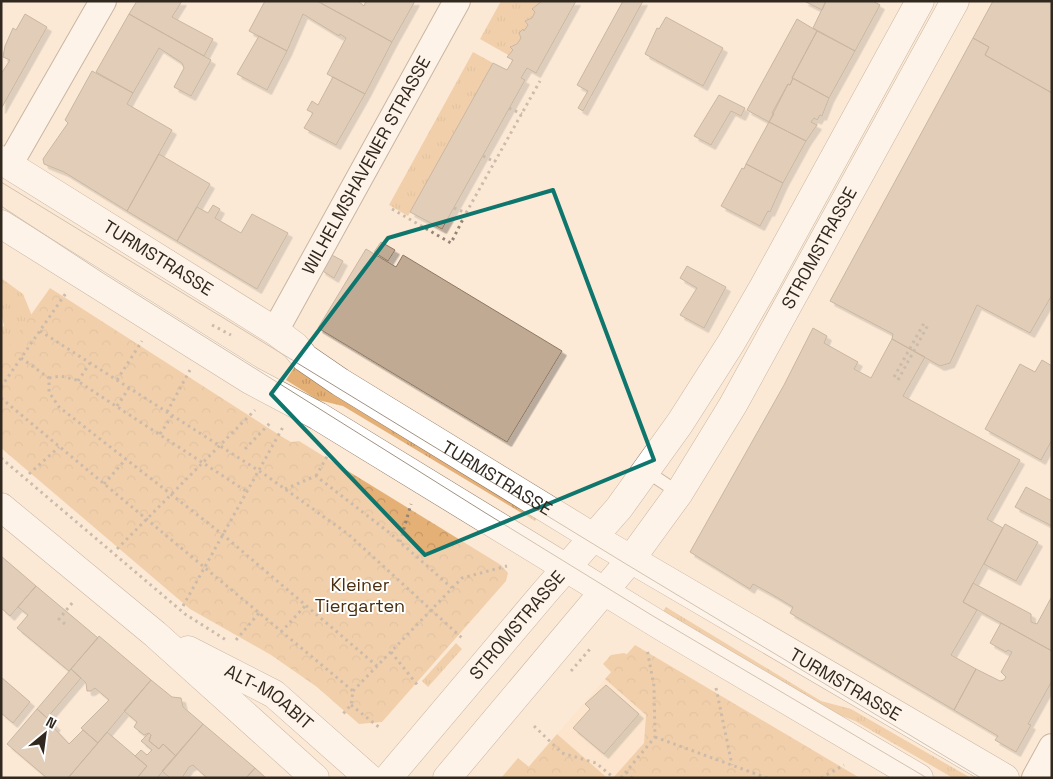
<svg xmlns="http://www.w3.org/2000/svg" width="1053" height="779" font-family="'Space Grotesk',sans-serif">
  <defs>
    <pattern id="grass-tufts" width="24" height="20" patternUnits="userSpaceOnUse" patternTransform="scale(1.25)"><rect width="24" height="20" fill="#e5b076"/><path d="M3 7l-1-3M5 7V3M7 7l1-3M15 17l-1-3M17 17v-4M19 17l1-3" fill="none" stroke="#c59766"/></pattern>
    <pattern id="park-crowns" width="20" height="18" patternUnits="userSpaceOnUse" patternTransform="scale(1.25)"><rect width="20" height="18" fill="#e5b076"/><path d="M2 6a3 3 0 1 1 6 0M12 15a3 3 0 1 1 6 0" fill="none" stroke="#c59766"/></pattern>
    <filter id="shadow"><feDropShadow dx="4.5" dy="4.5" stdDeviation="0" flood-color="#0004"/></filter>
  </defs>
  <rect width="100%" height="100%" fill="#fce9d6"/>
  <path fill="#fcdfc2" d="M605,679l41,36 -2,28 -31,35h-6l-50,-44z"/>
  <path fill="url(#grass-tufts)" d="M501,1h41l-10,8 3,3 -3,6 -7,3 3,4 -4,6 -5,2 2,5 -4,6 -6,2 2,4 -3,6 -30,-17z
    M473,52l20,11 -85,153 -19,-11z
    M1,278l22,16 12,29 -34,51v-46l3,-2 -3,-13z
    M295,366l244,149 -4,6 -192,-115 -25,-6 -32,-20z
    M666,607l155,94 30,8 120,69h-18l-98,-57 -36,-14 -158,-93z
    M456,643l6,6 -34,38 -6,-6z
    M624,653l7,3 -13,23 -15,-15 8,-9z
    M518,758l25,20h-42z"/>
  <path fill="url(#park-crowns)" d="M50,288l234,150 7,4 8,-1 202,124 7,8 -2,8 -124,141 -23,2 -42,-37 -46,-32 -81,-46 -189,-161v-91z
    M635,645l225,133h-247l31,-35 2,-28 -41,-36z
    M557,734l48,42 2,2h-88z"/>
  <path fill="#c1aa94" stroke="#8d7963" filter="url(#shadow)" d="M137,1h45l-10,16 41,22 -9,17 -75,-42z
    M265,1h52l75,41 -27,52 -38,-20 19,-36 -6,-4 -1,2 -36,-22 -16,37 -38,-20z
    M322,1h36l6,5 2,-5h49l-23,41 -71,-39z
    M542,1h34l-40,72 -9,-5 -6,10 4,2 -83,149 -32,-17 83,-149 14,7 6,-10 -6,-3 6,-7 -3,-3 7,-3 4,-6 -2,-5 4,-4 1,2 4,-6 -3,-4 7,-3 3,-6 -3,-3z
    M623,1h20l-60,110 -5,-3 10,-17 -11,-6z
    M804,1h22l-4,9z
    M826,1h47l7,4 -25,46 -42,-23z
    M993,1h59v92l-67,-38 4,-8 -16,-9z
    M25,14l22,13 -46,82v-35l9,-14 -7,-3 2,-11 8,-18 3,2z
    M129,14l82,46 -20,36 -17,-9 10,-19 -2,-5 -23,-15 -26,45 -37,-21z
    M666,17l57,31 -20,38 -58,-32 12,-26 2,1z
    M797,19l20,12 -25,47h1l-3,7 -2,-1 -16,29 2,1 -5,8 -22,-12z
    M817,31l38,20 -26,47 -37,-20z
    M259,36l28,15 -20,39 -30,-16z
    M973,38l16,9 -4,8 67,38v202l-22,38 -53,-28 -27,58 -10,3 -48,-27 1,-5 -63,-33z
    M92,71l41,22 -6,11 45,26 -45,81 -63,-39 -20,-8 -1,-5 25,-36 -3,-3z
    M333,77l32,17 -29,51 -32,-17 9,-15 -6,-3 5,-9 6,4z
    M793,78l36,20 -7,18 -2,-1 -3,5 -3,-2 -3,4 6,3 -11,16 -37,-19 19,-38 2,1z
    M719,95l26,13 -4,8 -10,-5 -20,34 -17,-9z
    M769,122l37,19 -23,42 -37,-19z
    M159,154l51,30 -33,57 -50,-30z
    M746,164l37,19 -13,29 -2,-1 -8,15 -39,-20 21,-38 2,1z
    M213,205l7,4 -5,9 26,15 11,-19 36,19 -31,56 -80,-48 20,-34 11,6z
    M381,242l14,8 -7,11 -14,-9z
    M366,249l30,18 7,-12 159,96 -55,91 -189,-114z
    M330,254l13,7 -9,17 -13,-8z
    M687,266l39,21 -22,41 -24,-13 17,-27 -17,-10z
    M813,328l14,8 -3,7 34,19 -4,7 17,9 21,-39 33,18 -22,39 117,64 -33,59 16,9 -40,74 14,8 -26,45 25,14 -22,41 -164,-97 3,-6 -20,-12 -20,-11 -3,5 -60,-37 94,-167z
    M1042,360l10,6v74l-11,20 -56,-31 35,-65 15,8z
    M1026,487l26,14v25l-37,-19z
    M1005,524l33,18 -22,39 -32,-17z
    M1,556l35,30 -26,30 -9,-8z
    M973,583l58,31v8l6,2 15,-28v55l-89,-49z
    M36,586l62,52 -29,33 -52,-43 11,-13 -10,-8z
    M1001,623l51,28v30l-24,43 3,1 -15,27 -21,-12 3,-4 -44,-26 22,-41 24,12 4,-1 2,-3 -5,-5 11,-20 -4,-2 -2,2 -16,-9z
    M99,636l52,44 -53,63 -17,-15 28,-28 -14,-12 -4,3h-4l-1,-8 -15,-14z
    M71,669l10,9 -34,40 -10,-9z
    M1,677l29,25 -17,21 -12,-10z
    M151,680l21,17 9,1 2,9 20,17 -27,32 -13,-12 -4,5 -10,-8 2,-6 -2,-2 -5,2 -10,-8 3,-5 -13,-11z
    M606,685l33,29 -35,40 -31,-26 17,-19 -5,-5z
    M37,709l19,17 -2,2 15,16 14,-14 15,13 -30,35h-21l-40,-34z
    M203,724l52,44 -9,10h-39l-14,-13 -4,2 -7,11h-12l-8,-7z
    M107,732l40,34 -10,12h-69z
    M149,733l2,2 -2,6 10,8 4,-5 13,12 -19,22h-20l10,-12 -12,-10 6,-6 6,5 5,-5 -11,-9z
    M255,768l11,10h-20z"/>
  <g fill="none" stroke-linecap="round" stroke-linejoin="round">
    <g stroke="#8c7762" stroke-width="14">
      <path id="lane" d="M646,471l33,22"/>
    </g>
    <g stroke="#8c7762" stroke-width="28">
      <g id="street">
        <path d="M9,165l94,-164"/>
        <path id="s1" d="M275,331l182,-330"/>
        <path d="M1035,778l17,-31"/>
      </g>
    </g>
    <g stroke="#8c7762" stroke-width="29">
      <g id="secondary">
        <path id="s2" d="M1,160l274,171 20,15 10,12 35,24 253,155 412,241"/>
        <path d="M1,224l249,156 68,36 348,213 253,149"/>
        <path d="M1,507l154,127 160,144"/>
        <path id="s3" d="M188,650l86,44 95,84"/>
        <path id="s4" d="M388,778l157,-186 74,-84 61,-85 51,-80 33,-57 156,-285"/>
        <path id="s5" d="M447,778l184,-219 48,-66 54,-88 222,-404"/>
      </g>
    </g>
    <path stroke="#928477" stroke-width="3" stroke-dasharray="2.5 4" stroke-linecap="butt" d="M509,108l13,6
      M483,156l12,6
      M454,208l12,5 74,-132
      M392,209l59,34 15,-30
      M212,325l19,10
      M40,331l224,143 84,60 114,104
      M21,358l28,20v14l10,15 163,127 155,132
      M894,377l30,-54
      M49,378l12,-2 15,4 170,111
      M117,380l25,-39
      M898,380l30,-55
      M78,381l12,-18
      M1,387l65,-94
      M1,398l352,293 -2,14 -9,10
      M117,406l12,-18
      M167,412l23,-42
      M160,434l12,-18
      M245,449l27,-28
      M1,458l184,156 41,26
      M29,474l30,-27
      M316,476l13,-23
      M104,484l22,-25
      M285,489l31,-13 75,58 61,54
      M400,542l11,-38
      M117,549l138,-139
      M183,606l100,-179
      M65,624l-6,-5 14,-17
      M281,632l25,-27
      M236,640l23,-27
      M391,652l28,35
      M571,671l19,-22
      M716,688l16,77
      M353,691l109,-113 45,-12
      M351,705l29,23
      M534,726l28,27 34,10 18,15
      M655,737l112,41
      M626,772l6,6
      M621,778l34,-41 -1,-51 -7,-37
      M821,778l23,-13"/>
    <use href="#lane" stroke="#fff" stroke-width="12"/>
    <use href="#street" stroke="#fff" stroke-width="26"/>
    <use href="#secondary" stroke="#fff" stroke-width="28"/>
    <path stroke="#a09283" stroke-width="1" d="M1,182l625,382 355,214
      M1,206l102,67 381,239 169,104 274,162"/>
  </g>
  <path d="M0 0H1053V779H0ZM553,190l101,270 -229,95 -154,-161 117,-156z" fill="#fce9d6" fill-opacity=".55" fill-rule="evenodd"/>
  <path fill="none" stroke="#0f766e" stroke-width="4" stroke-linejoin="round" d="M553,190l101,270 -229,95 -154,-161 117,-156z"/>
  <g text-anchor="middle" stroke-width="4" stroke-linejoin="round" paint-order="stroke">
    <g font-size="18" fill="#31281f" stroke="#fff">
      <text dy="6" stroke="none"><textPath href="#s1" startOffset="189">WILHELMSHAVENER STRASSE</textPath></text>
      <text dy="6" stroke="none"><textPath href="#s5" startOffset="650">STROMSTRASSE</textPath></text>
      <text dy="6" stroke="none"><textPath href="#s2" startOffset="185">TURMSTRASSE</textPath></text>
      <text dy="6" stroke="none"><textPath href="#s2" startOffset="590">TURMSTRASSE</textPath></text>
      <text dy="6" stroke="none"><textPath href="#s4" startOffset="200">STROMSTRASSE</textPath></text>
      <text dy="6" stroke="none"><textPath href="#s2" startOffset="995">TURMSTRASSE</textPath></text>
      <text dy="6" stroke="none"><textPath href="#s3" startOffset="94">ALT-MOABIT</textPath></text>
    </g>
    <g font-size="18" fill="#4a2e0d" stroke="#fff">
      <text x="360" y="591">Kleiner<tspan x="360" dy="21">Tiergarten</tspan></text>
    </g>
  </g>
  <rect width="1053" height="779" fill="none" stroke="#31281f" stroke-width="5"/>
  <g transform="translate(45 734) rotate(29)" stroke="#ffffff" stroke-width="4" paint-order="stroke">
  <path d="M0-4L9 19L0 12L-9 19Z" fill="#31281f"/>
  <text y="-8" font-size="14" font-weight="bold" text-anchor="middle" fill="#31281f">N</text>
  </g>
</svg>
